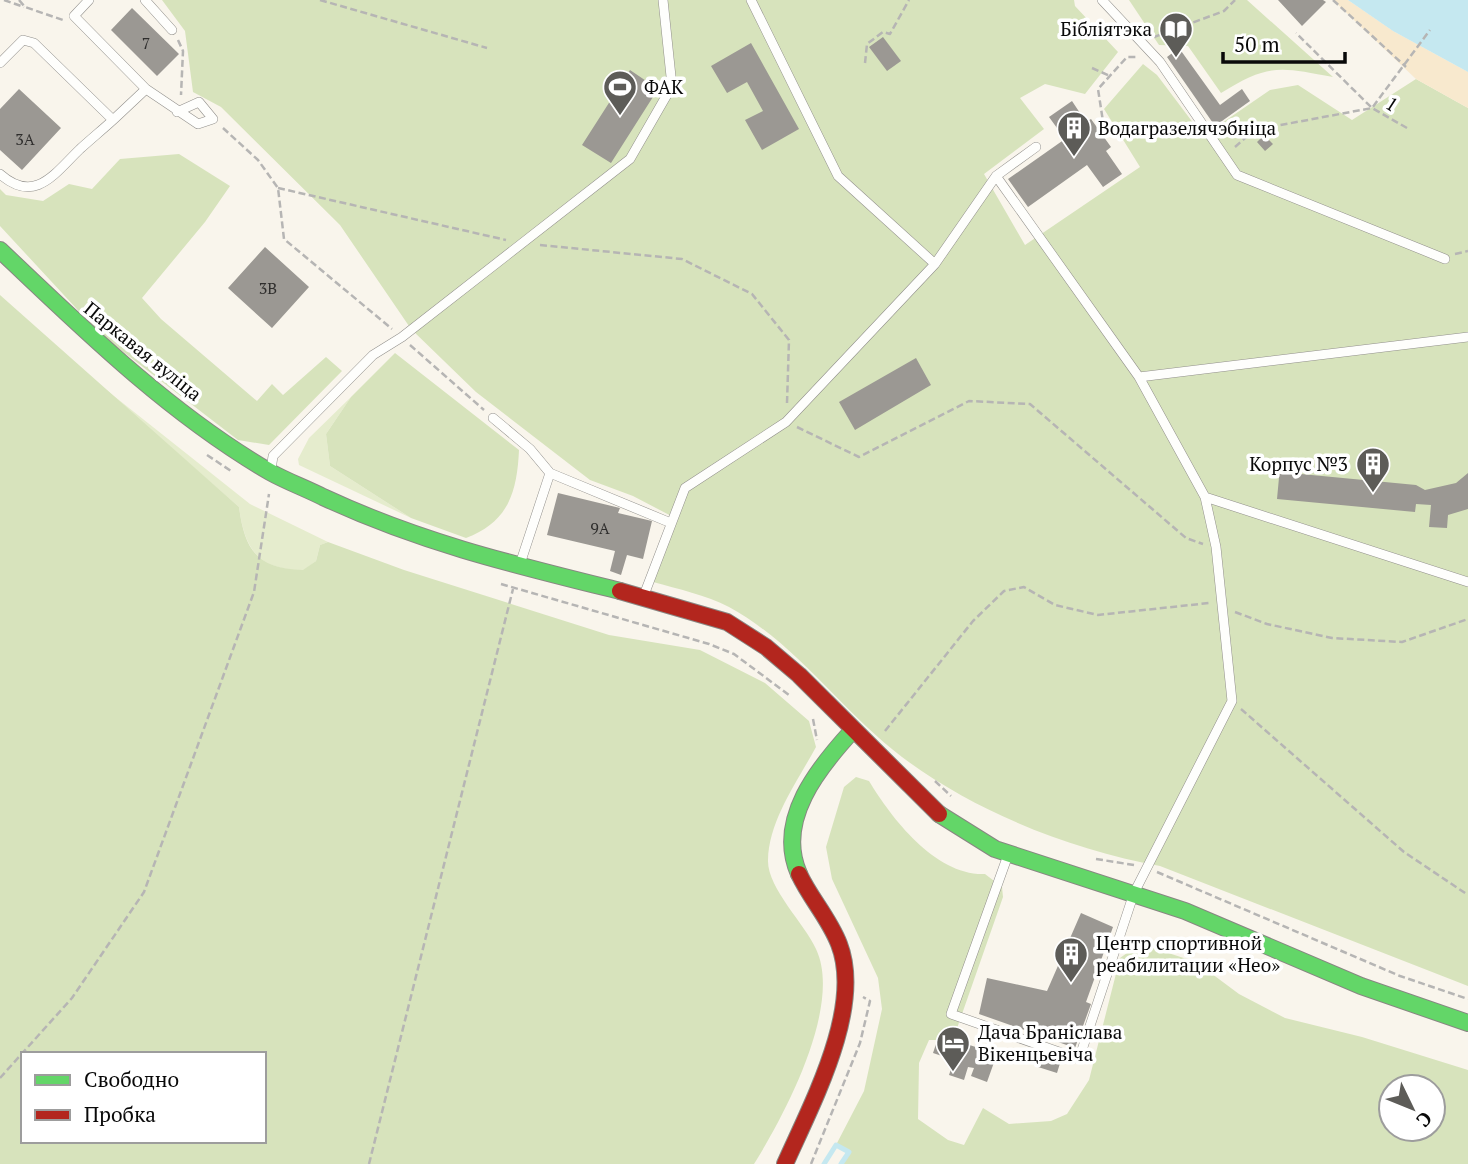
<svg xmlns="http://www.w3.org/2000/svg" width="1468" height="1164" font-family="'PT Serif',serif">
  <rect width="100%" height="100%" fill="#f9f5ec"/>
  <path fill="#e5eccd" d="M90,377l160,127 78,38 -8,3 -4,16 -13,10c-46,-3 -58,-21 -64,-64z
    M351,397l-25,37 4,32 81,52 -112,-53 -1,-6 11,-21z"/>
  <path fill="#d7e3bc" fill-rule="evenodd" d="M162,0h912l1,6 43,46 -33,42 -40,-10 -25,14 24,31 -60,45 41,71 115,-78 -36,-58 39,-45 14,11 46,61 67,-46 28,-5 54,35 64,-41 52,29v878l-308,-120c-88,-16 -185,-54 -258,-109 -61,-46 -105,-113 -173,-150 -23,-12 -51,-18 -76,-25l24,-63 -44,-23 -43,-16 -114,-88 -65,-63 -71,-104 -119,-118 -28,-15 -8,-61z
    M1129,0h118l86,77c-53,-10 -64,-14 -112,16l-33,-47 -29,-1z
    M179,154l51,32 -25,36 -63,76 19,21 96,82 15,-17 11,11 43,-38 16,14 -73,74 -31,-5 -138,-106 -100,-108v-37l6,6 37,6 26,-17 23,5 28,-30z
    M0,295l239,212c6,44 18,61 64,63l13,-9 4,-16 8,-3 76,28 205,65 91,15 65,33 44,38 7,26c-19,35 -47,73 -48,113 -1,28 37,64 48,89 27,57 -32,167 -62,215h-754zM23,1054h241v87h-241z
    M395,353l124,97c-2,43 -11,72 -53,88l-55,-20 -81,-52 -4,-32 25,-37z
    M856,777l13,4c23,38 67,95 116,93l17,13 1,10 -48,137 -10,6h-16l-10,23 -1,56 30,21 16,5 19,-37 26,16 42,-3 16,-7 22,-34 31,-122 7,-5 26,-5 43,14 43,32 46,24 77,19 106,33v94h-626l7,-12 -13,-7 28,-54 18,-82 -4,-31 -46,-99 -6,-32 18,-60zM1391,1087h42v42h-42z"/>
  <path fill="#f8e9ce" d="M1333,0h15l45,31 75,41v36l-52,-29z"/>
  <path fill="#c5e8f0" d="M1348,0h120v72l-75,-41z"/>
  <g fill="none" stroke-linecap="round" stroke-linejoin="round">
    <path stroke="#c5e8f0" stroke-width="5" d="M824,1164l12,-19 13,7 -8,12"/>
  </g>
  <path fill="#9b9893" d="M1278,0h45l3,2 -24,24z
    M132,8l47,46 -22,22 -46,-46z
    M883,37l18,24 -14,10 -18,-24z
    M751,43l48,86 -37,21 -17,-30 18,-9 -16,-29 -20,11 -16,-27z
    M1179,48l41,57 22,-16 8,12 -35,25 -48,-69z
    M630,70l28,19 -47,74 -29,-18z
    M19,89l42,39 -39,42 -22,-20v-41z
    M1072,101l14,21 5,-3 20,28 -5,4 16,23 -19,13 -16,-22 -59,42 -20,-28 57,-40 -16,-22z
    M1264,135l9,9 -8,7 -8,-9z
    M265,247l44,40 -37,41 -44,-40z
    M916,358l15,27 -76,45 -16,-28z
    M1280,467l22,2 -1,5 115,11 9,5 31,-7 12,-10v36l-20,6 -1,13 -18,-1 2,-22 -15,-1 -1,8 -138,-13z
    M558,493l62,15 -2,5 34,8 -9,38 -16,-4 -6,20 -11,-4 5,-20 -68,-16z
    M1081,913l32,14 -27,75 5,2 -16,44 -96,-34 8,-36 60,13z
    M939,1035l58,19 -10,28 -16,-6 3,-8 -6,-1 -4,13 -15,-5 5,-15 -21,-7z
    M1043,1054l18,6 -4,13 -19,-6z"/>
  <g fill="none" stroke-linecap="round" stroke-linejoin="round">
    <g stroke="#918f8b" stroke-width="10">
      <path id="lane" d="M145,0l27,30
        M751,0l87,176 97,88
        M1102,0l58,62 77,113 208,84
        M0,63l23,-23 11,3 79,77 33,-31 -72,-73 15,-16
        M146,89l52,35 15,-5 -14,-17 -22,10
        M0,174c35,31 55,-1 80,-25 11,-10 22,-19 33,-29
        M996,176l143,201 66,120 263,85
        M1139,377l329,-40
        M493,418l37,31 20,24
        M271,470l2,-14 100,-101 29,-18 228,-178 42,-73 -9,-86
        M520,564l30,-91 121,50
        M644,595l41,-107 101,-66 149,-158 61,-88 40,-29
        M1008,855l-57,159 128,45 55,-166 98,-192 -16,-154 -11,-50"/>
    </g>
    <g stroke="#888682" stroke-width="18">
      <path id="fast" d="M0,250c83,79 170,164 270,222 16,9 35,16 53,25 99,46 192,68 297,94
        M939,814l56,35 190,62 176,75 107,37
        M799,874c-24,-54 20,-107 54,-144"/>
    </g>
    <g stroke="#888682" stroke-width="18">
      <path id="jam" d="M620,591l107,31 39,25 33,28 140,139
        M785,1164c26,-59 79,-156 54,-220 -10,-26 -29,-46 -40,-70"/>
    </g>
    <path stroke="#b6b5b4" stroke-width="2.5" stroke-dasharray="7 3.5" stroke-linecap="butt" d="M4,0l20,7
      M19,0l6,7 38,13
      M320,0l167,48
      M1333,0l73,67
      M1154,37l70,-26 11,-11
      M178,40l5,11 -2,44
      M865,63l2,-19 16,-12 7,2 19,-34
      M1092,68l18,8
      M223,128l35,32 20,28 6,51 108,90
      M1104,128l-6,-39 29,-32h10
      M1407,128l-35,-20 58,-78
      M1235,147l19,-17 118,-22 -76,-75
      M278,188l228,52
      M540,245l142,14 70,35 37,46 -2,63
      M1455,254l13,-3
      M410,345l74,65
      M797,427l62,30 110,-56 61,3 156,134 17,6
      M207,455l24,16
      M501,584l208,60 25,10 55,41
      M1235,612l32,12 65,14 70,4 66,-23
      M1241,709l163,143 64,43
      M813,719l4,21
      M885,731l88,-110 31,-30 20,-4 31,18 43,10 111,-12
      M935,781l16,15
      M1096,859l38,6
      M1157,872l243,104 68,23
      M0,1078l72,-80 72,-106 110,-300 15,-98
      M369,1164l144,-575
      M811,1164l49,-121 10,-42 -7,-4"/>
    <use href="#lane" stroke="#fefefc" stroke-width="9"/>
    <use href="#fast" stroke="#63d668" stroke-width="16"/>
    <use href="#jam" stroke="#b3261e" stroke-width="16"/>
  </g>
  <defs>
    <g id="library-pin" transform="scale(1.75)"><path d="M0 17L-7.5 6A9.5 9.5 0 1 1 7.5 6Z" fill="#5d5c58" stroke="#fff"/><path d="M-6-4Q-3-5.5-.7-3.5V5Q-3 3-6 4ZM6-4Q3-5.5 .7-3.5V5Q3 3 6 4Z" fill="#fff"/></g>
    <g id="stadium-pin" transform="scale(1.75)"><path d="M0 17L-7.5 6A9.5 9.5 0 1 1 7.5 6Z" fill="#5d5c58" stroke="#fff"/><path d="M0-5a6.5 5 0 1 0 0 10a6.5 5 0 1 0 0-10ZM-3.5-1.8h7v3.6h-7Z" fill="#fff"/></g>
    <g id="building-pin" transform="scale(1.75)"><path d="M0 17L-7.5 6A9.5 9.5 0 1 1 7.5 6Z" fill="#5d5c58" stroke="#fff"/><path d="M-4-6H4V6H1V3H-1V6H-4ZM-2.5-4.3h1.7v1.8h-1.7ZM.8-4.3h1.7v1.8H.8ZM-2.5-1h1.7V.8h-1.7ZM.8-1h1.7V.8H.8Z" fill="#fff"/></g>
    <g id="hotel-pin" transform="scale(1.75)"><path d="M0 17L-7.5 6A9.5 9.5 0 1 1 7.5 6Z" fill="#5d5c58" stroke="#fff"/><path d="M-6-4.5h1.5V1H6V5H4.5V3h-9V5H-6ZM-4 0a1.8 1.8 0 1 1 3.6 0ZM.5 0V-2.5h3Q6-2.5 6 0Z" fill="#fff"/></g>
  </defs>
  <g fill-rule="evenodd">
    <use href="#library-pin" x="1176" y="29"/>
    <use href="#stadium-pin" x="620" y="87"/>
    <use href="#building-pin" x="1074" y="128"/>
    <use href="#building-pin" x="1373" y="464"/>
    <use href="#building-pin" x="1071" y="954"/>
    <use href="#hotel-pin" x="953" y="1043"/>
  </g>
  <g text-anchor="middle" stroke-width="7" stroke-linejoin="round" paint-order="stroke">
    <g font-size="16" fill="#2e2d2c">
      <text x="146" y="49">7</text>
      <text x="25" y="145">3А</text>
      <text x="268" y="294">3В</text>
      <text x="600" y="534">9А</text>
    </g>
    <g font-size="19" fill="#090909" stroke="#fff" text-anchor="start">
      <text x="1152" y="36" text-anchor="end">Бібліятэка</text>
      <text x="644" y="94">ФАК</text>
      <text x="1098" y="135">Водагразелячэбніца</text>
      <text x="1348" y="471" text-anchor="end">Корпус №3</text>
      <text x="1096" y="950">Центр спортивной<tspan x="1096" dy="22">реабилитации «Нео»</tspan></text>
      <text x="978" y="1039">Дача Браніслава<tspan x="978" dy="22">Вікенцьевіча</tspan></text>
    </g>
    <g font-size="19" fill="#090909" stroke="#fff">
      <text transform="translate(1392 104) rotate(33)" y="7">1</text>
      <text transform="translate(143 351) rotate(39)" y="7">Паркавая вуліца</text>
    </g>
  </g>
  <rect x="21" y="1052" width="245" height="91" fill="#ffffff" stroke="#9d9d9d" stroke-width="2"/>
  <rect x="35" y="1075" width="35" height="10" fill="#63d668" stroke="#9d9d9d" stroke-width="2"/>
  <text x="84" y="1087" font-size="21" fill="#090909">Свободно</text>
  <rect x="35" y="1110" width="35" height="10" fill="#b3261e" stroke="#9d9d9d" stroke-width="2"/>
  <text x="84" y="1122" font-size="21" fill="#090909">Пробка</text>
  <g transform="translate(1412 1108) rotate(133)"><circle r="33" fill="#ffffff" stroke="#9d9d9d" stroke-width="2"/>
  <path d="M0-5L12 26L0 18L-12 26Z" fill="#5d5c58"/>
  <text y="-10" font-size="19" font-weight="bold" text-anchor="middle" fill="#090909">С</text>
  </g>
  <path d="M1223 52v10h122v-10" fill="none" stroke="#090909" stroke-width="3.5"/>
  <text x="1234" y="52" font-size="21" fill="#090909" stroke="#ffffff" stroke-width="5" paint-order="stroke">50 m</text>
</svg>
